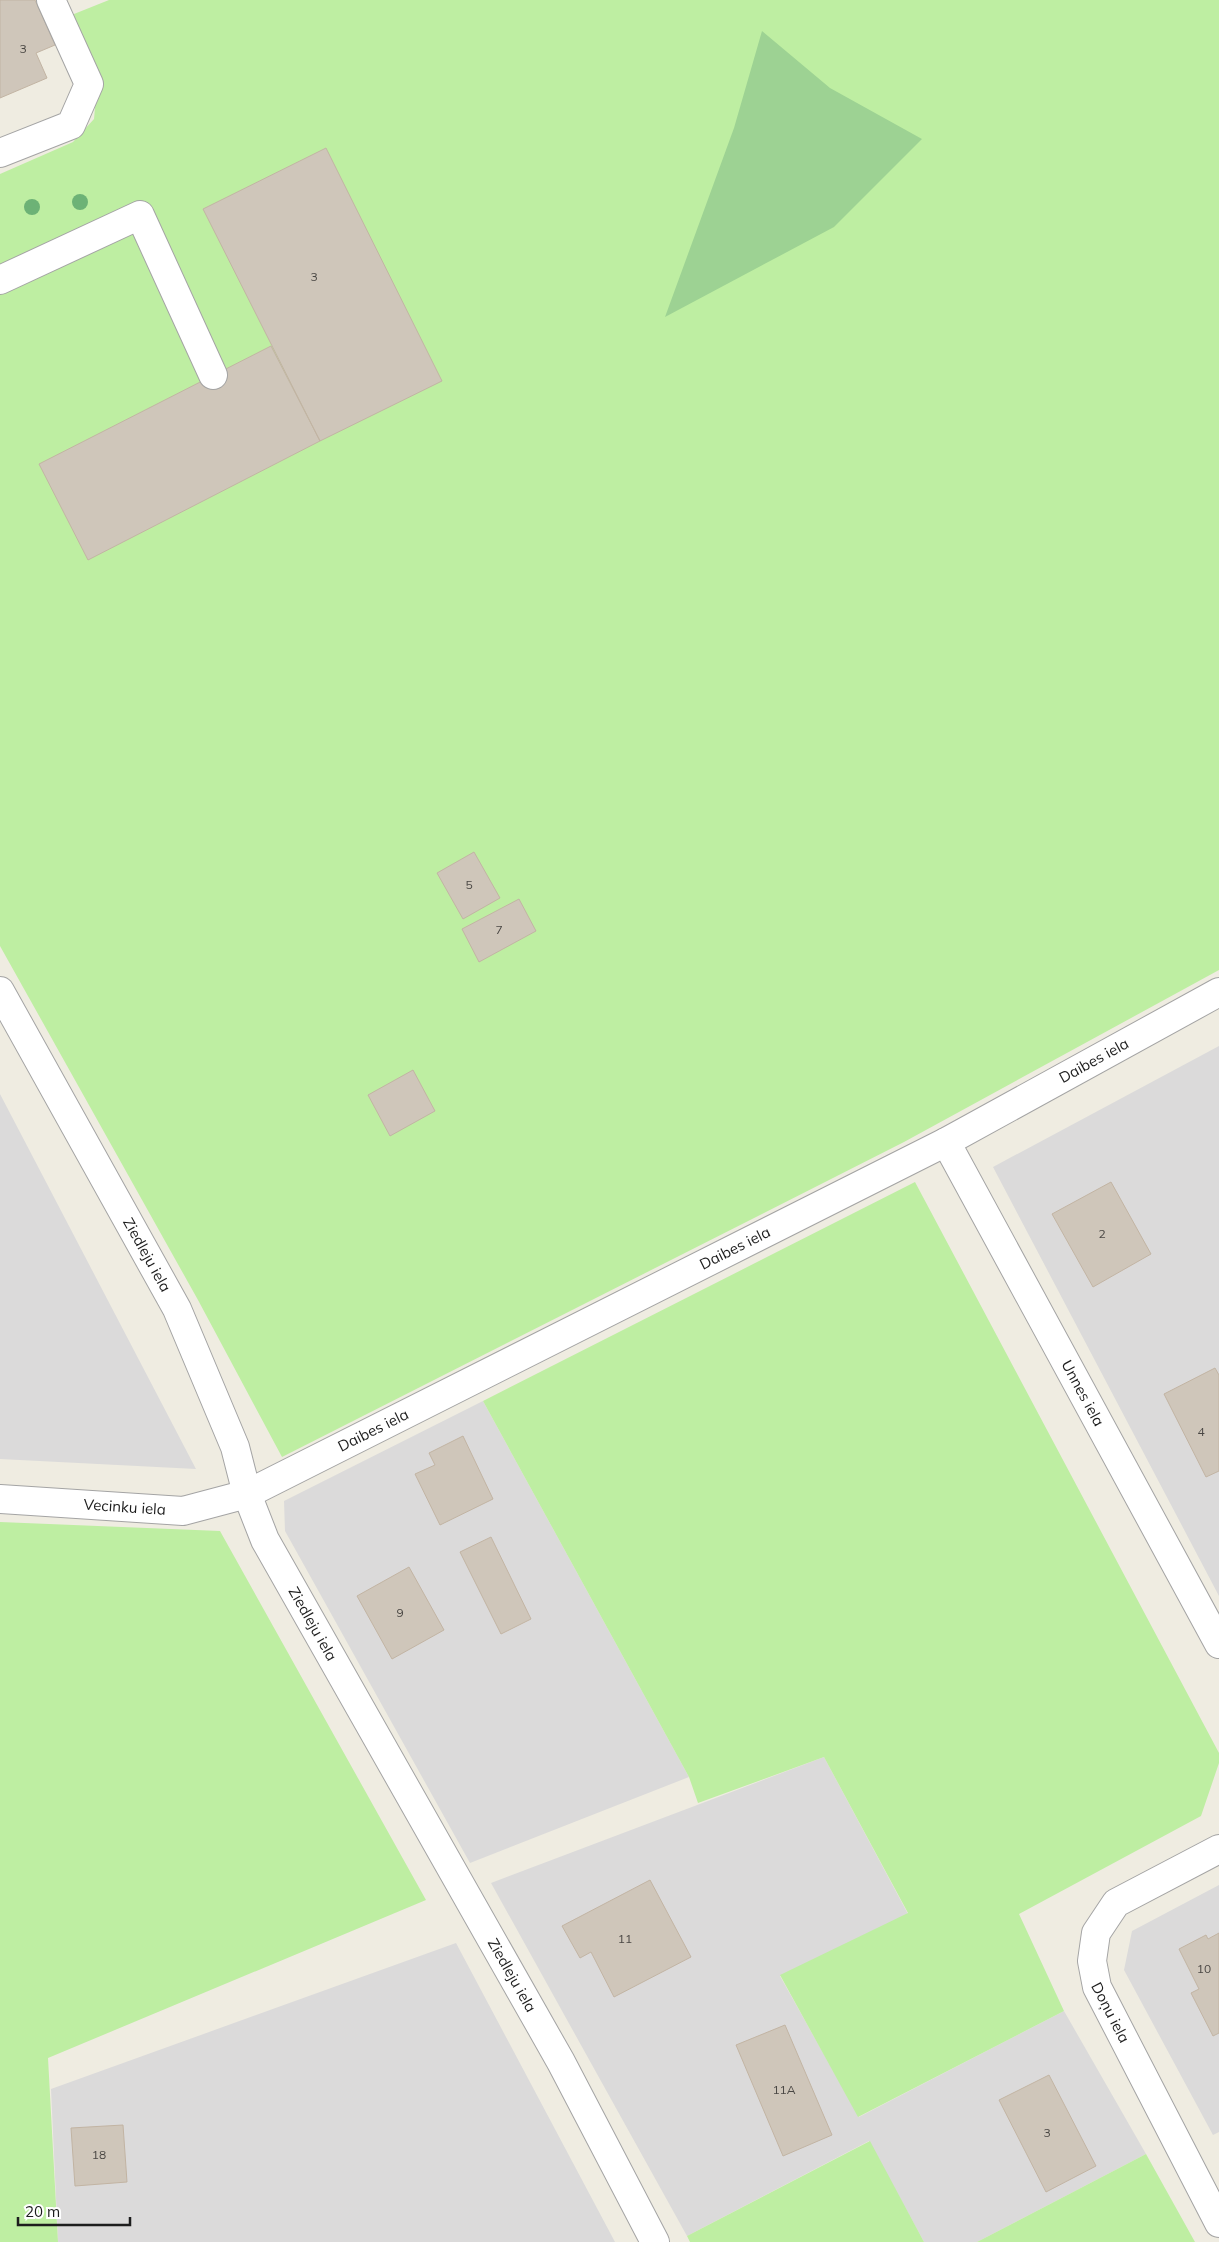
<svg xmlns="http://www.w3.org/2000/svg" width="1219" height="2242" font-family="Mulish,sans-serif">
  <rect width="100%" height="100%" fill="#efece1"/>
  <path fill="#dbdada" d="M1219,1046v550l-226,-429z
    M0,1094l196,375 -196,-10z
    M483,1401l206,376 -219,86 -185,-332 -1,-30z
    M824,1757l84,157 -128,62 79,141 205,-106 82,143 -169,88h-53l-55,-101 -182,95 -196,-353z
    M1219,1885v247l-6,3 -89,-165 8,-39z
    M456,1943l159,299h-557l-7,-153z"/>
  <path fill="#beeea2" d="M109,0h1110v970l-315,172 -622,315 -84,-157 -198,-354v-772l73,-32 21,-23 3,-34 -28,-69z
    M915,1182l304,571v10l-18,53 -182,98 45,97 -206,106 -78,-142 128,-62 -84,-156 -126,46 -9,-26 -206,-376z
    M0,1522l220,9 206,369 -378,158 10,184h-58z
    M870,2141l54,101h-234l-3,-6z
    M1146,2154l49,88h-218z"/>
  <path fill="#9dd293" d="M762,31l68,57 92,51 -88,88 -169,90 69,-189z"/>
  <path fill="#cfc6ba" stroke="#c2b4a3" d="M0,0h35l20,45 -19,8 11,25 -47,20z
    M326,148l116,233 -122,60 -117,-232z
    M271,346l49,95 -232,119 -49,-96z
    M474,852l26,46 -37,21 -26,-46z
    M519,899l17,32 -57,31 -17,-33z
    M413,1070l22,41 -45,25 -22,-41z
    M1111,1182l40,72 -58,33 -41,-73z
    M1215,1368l4,7v96l-13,6 -42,-83z
    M463,1436l30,63 -53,26 -25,-51 20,-9 -6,-12z
    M491,1537l40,82 -30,15 -41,-82z
    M409,1567l35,63 -52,29 -35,-63z
    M650,1880l41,77 -77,40 -23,-45 -11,6 -18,-32z
    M1219,1933v100l-6,3 -22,-43 8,-4 -20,-40 27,-14 2,4z
    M785,2025l47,110 -49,21 -47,-111z
    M1049,2075l47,91 -50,26 -47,-92z
    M123,2125l4,57 -52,4 -4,-58z"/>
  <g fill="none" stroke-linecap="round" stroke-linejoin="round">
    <g stroke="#a4a4a4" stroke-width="30">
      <g id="minor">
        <path d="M0,153l71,-28 18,-41 -38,-84"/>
        <path d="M0,280l140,-65 73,160"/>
        <path id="s1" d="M0,991l177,318 58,138 12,47 18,46 296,522 94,180"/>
        <path id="s2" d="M946,1142l273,502"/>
        <path id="s3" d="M0,1499l183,12 64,-17 699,-352 273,-150"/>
        <path id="s4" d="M1219,1849l-103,54 -20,30 -4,28 5,26 122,236"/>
      </g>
    </g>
    <use href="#minor" stroke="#fff" stroke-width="28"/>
  </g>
  <g fill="#6db276">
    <circle cx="80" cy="202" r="8"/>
    <circle cx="32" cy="207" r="8"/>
  </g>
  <g text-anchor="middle" stroke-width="5" stroke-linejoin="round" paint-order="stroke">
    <g font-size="12" fill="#4a4744">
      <text x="23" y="53">3</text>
      <text x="314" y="281">3</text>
      <text x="469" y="889">5</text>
      <text x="499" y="934">7</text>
      <text x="1102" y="1238">2</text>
      <text x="1201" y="1436">4</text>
      <text x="400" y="1617">9</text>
      <text x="625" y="1943">11</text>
      <text x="1204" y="1973">10</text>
      <text x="784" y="2094">11A</text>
      <text x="1047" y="2137">3</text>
      <text x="99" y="2159">18</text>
    </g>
    <g font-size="15" fill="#1d1d1d" stroke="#fff">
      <text dy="5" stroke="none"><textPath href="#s3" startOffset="1201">Daibes iela</textPath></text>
      <text dy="5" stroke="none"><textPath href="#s3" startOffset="796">Daibes iela</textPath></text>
      <text dy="5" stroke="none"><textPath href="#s1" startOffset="302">Ziedleju iela</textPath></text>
      <text dy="5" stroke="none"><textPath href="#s2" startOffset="286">Unnes iela</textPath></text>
      <text dy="5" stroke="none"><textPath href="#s3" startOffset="391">Daibes iela</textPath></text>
      <text dy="5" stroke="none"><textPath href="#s3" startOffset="125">Vecinku iela</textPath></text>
      <text dy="5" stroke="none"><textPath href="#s1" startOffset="708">Ziedleju iela</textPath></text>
      <text dy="5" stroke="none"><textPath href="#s1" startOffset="1112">Ziedleju iela</textPath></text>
      <text dy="5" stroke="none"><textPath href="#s4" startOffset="236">Doņu iela</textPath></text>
    </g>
  </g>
  <path d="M18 2217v8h112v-8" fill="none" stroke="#1d1d1d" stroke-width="2.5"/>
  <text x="25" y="2217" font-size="15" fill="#1d1d1d" stroke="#ffffff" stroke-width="4" paint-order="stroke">20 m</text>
</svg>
